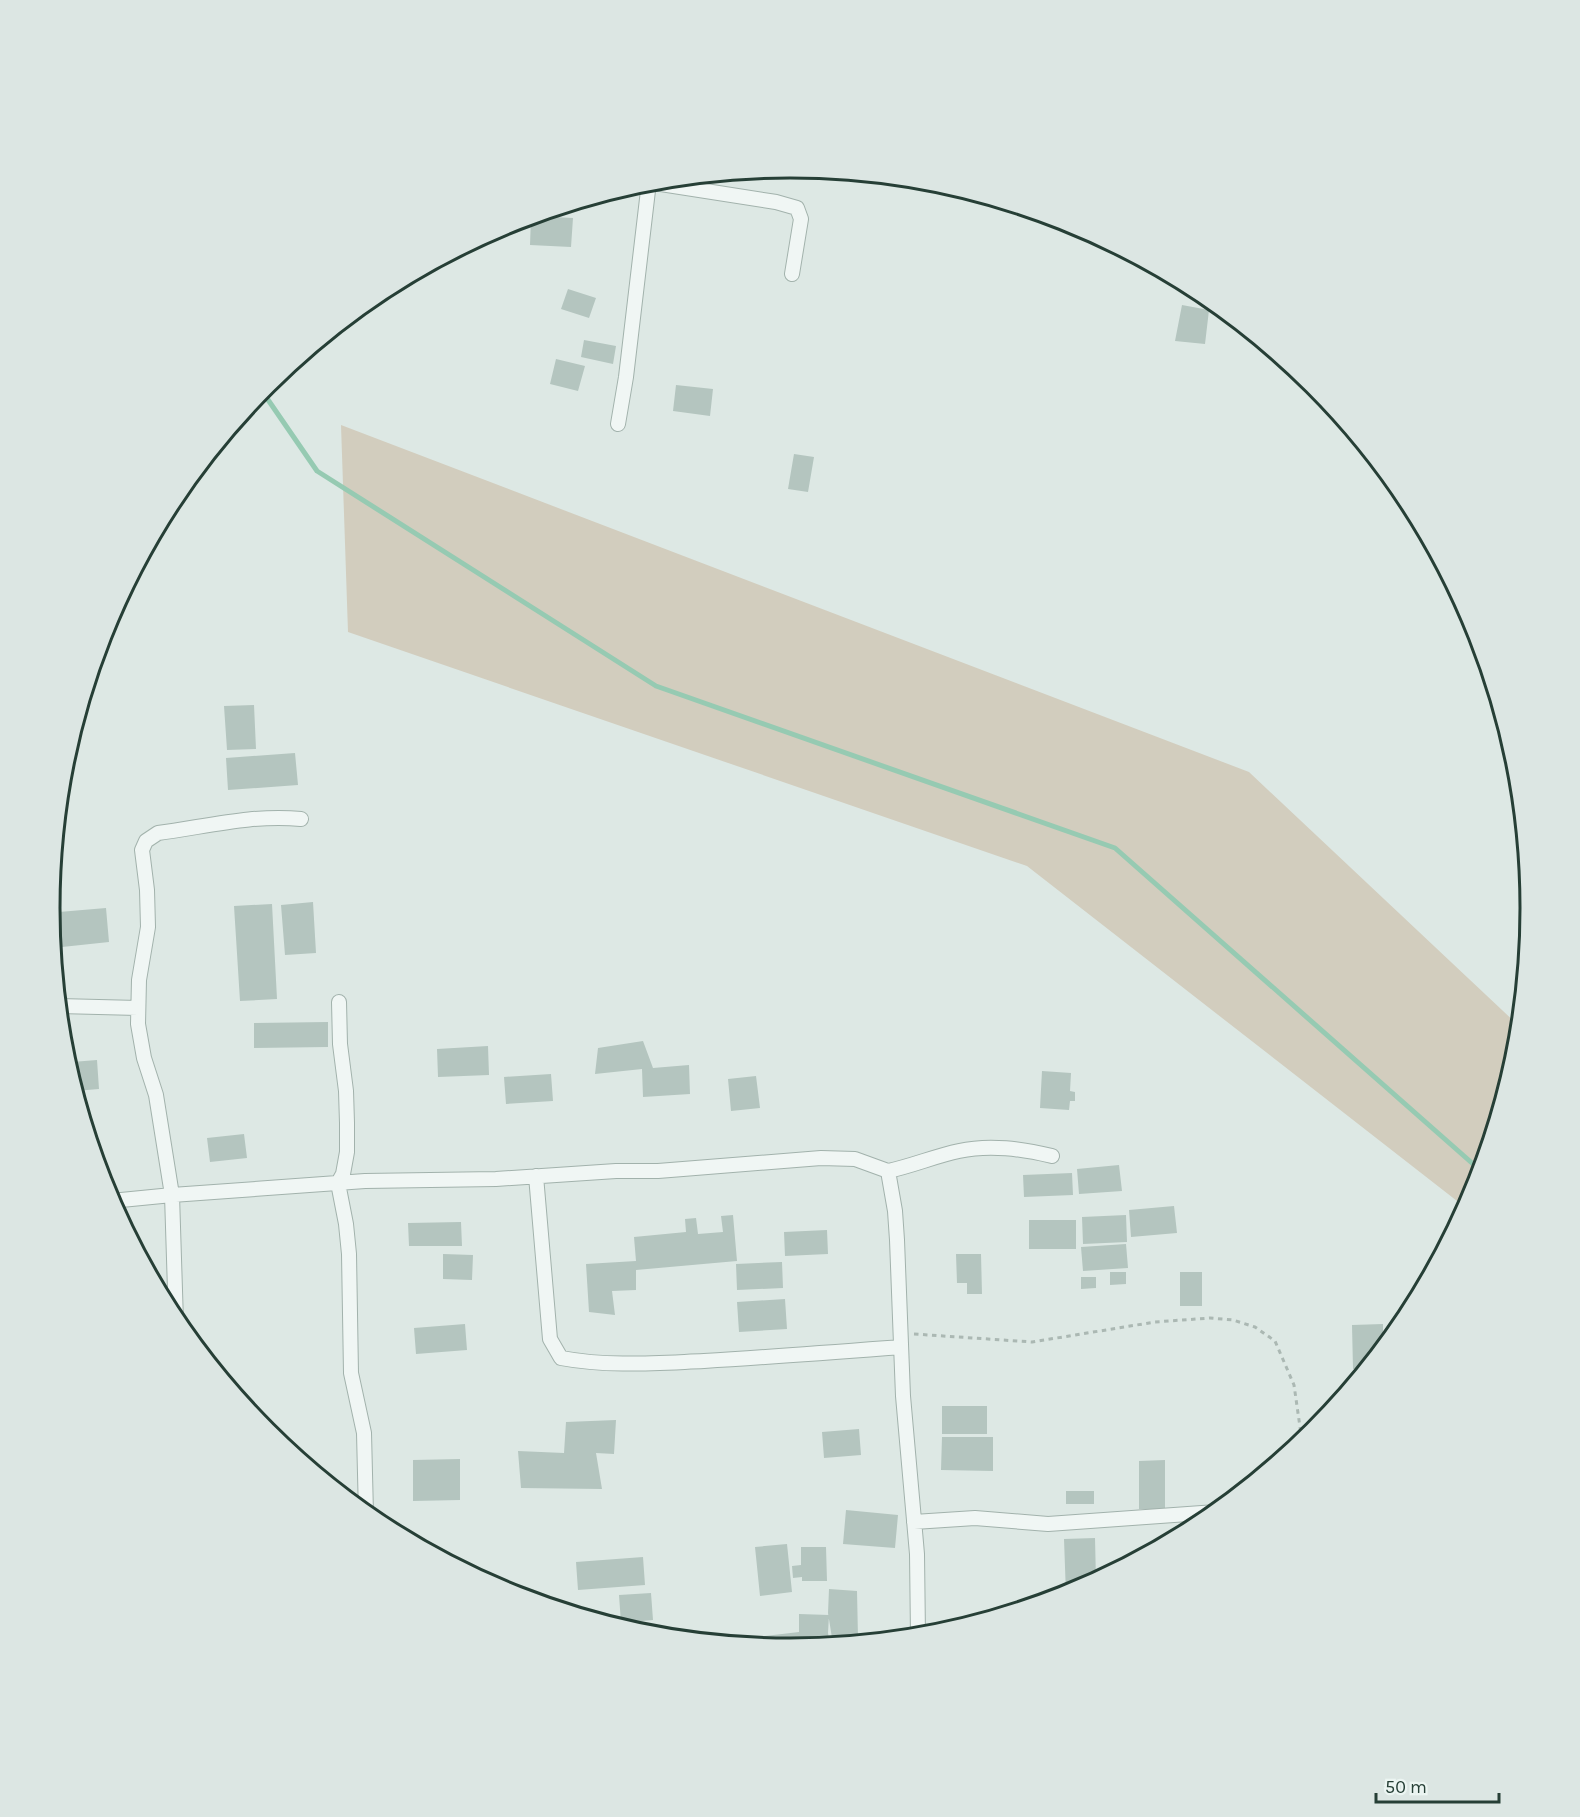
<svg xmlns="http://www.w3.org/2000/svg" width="1580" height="1817" font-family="Karla,sans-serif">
  <rect width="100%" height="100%" fill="#dde8e4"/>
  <path fill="#d2cdbe" d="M341,425l908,347 270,254 -3,27 -42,139 -8,16 -439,-342 -679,-234z"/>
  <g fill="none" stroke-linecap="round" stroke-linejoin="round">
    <path stroke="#96cab2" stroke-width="5" d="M262,391l55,80 339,215 459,162 366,323"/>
  </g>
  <path fill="#b4c5bf" d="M534,216l39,2 -2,29 -41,-2 1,-28z
    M568,289l28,9 -7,20 -28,-9z
    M1182,305l27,5 -4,34 -30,-3z
    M584,340l32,6 -3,18 -32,-7z
    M556,359l29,7 -7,25 -28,-7z
    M676,385l37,4 -3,27 -37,-5z
    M794,454l20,3 -6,35 -20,-3z
    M254,705l2,44 -29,1 -3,-44z
    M295,753l3,32 -70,5 -2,-32z
    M313,902l3,51 -31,2 -4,-50z
    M272,904l5,95 -37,2 -6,-95z
    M106,908l3,34 -47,5 -3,-35z
    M328,1022v25l-74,1v-25z
    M643,1041l10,27 36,-3 1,29 -47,3 -1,-28 -47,5 3,-26z
    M488,1046l1,29 -51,2 -1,-28z
    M97,1060l2,29 -24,2 -3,-29z
    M1042,1071l29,2 -1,18 5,1v9h-5l-1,9 -29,-2z
    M551,1074l2,27 -47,3 -2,-27z
    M756,1076l4,32 -29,3 -3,-32z
    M244,1134l3,24 -37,4 -3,-24z
    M1119,1165l3,26 -43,3 -2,-25z
    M1072,1173l1,22 -49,2 -1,-22z
    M1174,1206l3,27 -46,4 -2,-27z
    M733,1215l4,46 -101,9v20l-24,1 3,24 -26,-3 -3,-48 50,-3 -2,-24 52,-5 -1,-13 11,-1 2,16 25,-2 -2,-16z
    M1126,1215l1,27 -44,2 -1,-27z
    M1029,1220h47v29h-47z
    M461,1222l1,24h-53l-1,-23z
    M827,1230l1,24 -43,2 -1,-24z
    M1126,1244l2,24 -45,3 -2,-24z
    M443,1254l30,1 -1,25 -29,-1z
    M956,1254h25l1,40h-15v-11h-10z
    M782,1262l1,26 -46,2 -1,-26z
    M1110,1272h16v12l-16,1z
    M1180,1272h22v34h-22z
    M1081,1277h15v11l-15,1z
    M785,1299l2,30 -48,3 -2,-30z
    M465,1324l2,26 -51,4 -2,-26z
    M1383,1324v23l-18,22h-12l-1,-44z
    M942,1406h45v28h-45z
    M1332,1410l-13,16 -2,-15z
    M616,1420l-2,34 -18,-1 6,36 -81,-1 -3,-37 46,2 2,-31z
    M859,1429l2,26 -37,3 -2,-26z
    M942,1437h51v34l-52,-1z
    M460,1459v41l-47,1v-41z
    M1165,1460v49h-26v-48z
    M1066,1491h28v13h-28z
    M846,1510l52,5 -3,33 -52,-4z
    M1095,1538l1,43 -30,14 -2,-56z
    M787,1544l5,48 -32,4 -5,-49z
    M801,1547h25l1,34h-25v-4l-9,1 -1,-12 9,-1z
    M643,1557l2,28 -67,5 -2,-28z
    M829,1589l28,2 1,47h-26l-4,-25z
    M651,1593l2,27 -32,3 -2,-28z
    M799,1614l30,1 -1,18 2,12 -40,4 -24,-2 -1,-11 34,-4z"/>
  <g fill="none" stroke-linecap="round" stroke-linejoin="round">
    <g stroke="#a2b2ac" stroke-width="16">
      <path id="minor" d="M648,182l128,20 21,6 4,11 -9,55
        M618,424l8,-47 23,-195
        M339,1002l1,42 6,47 1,32v29l-4,22 -5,9 8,41 3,30 2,119 13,60 2,81
        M59,1006l79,2
        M536,1176l14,163 11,19c48,9 95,5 143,3 66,-4 131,-9 197,-14
        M111,1201l61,-6 193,-14 131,-2 120,-8h42l163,-13 34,1 33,12
        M176,1322l-4,-127 -16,-100 -12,-37 -6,-34 1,-44 9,-53 -1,-37 -5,-40 4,-9 12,-8c47,-6 95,-19 143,-14
        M914,1522l61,-4 73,6 168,-12
        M918,1636l-1,-82 -14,-158 -6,-156 -2,-29 -7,-40c24,-5 47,-15 71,-20 31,-7 63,-2 93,5"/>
    </g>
    <path stroke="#abb8b3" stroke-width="3" stroke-dasharray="4.5 4.5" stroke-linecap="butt" d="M914,1334l118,8 123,-20 55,-4 23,2 22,7 20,14 19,44 8,56"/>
    <use href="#minor" stroke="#f0f6f4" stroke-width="14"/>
  </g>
  <path d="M0 0H1580V1817H0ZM60 908a730 730 0 1 1 1460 0a730 730 0 1 1-1460 0Z" fill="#dce6e3" fill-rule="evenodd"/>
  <path fill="none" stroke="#263f36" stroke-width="3" d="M60 908a730 730 0 1 1 1460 0a730 730 0 1 1-1460 0Z"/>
  <path d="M1376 1793v9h123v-9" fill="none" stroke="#263f36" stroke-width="3"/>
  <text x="1385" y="1793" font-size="18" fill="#263f36" stroke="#ecf5f2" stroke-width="4.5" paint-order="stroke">50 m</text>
</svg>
